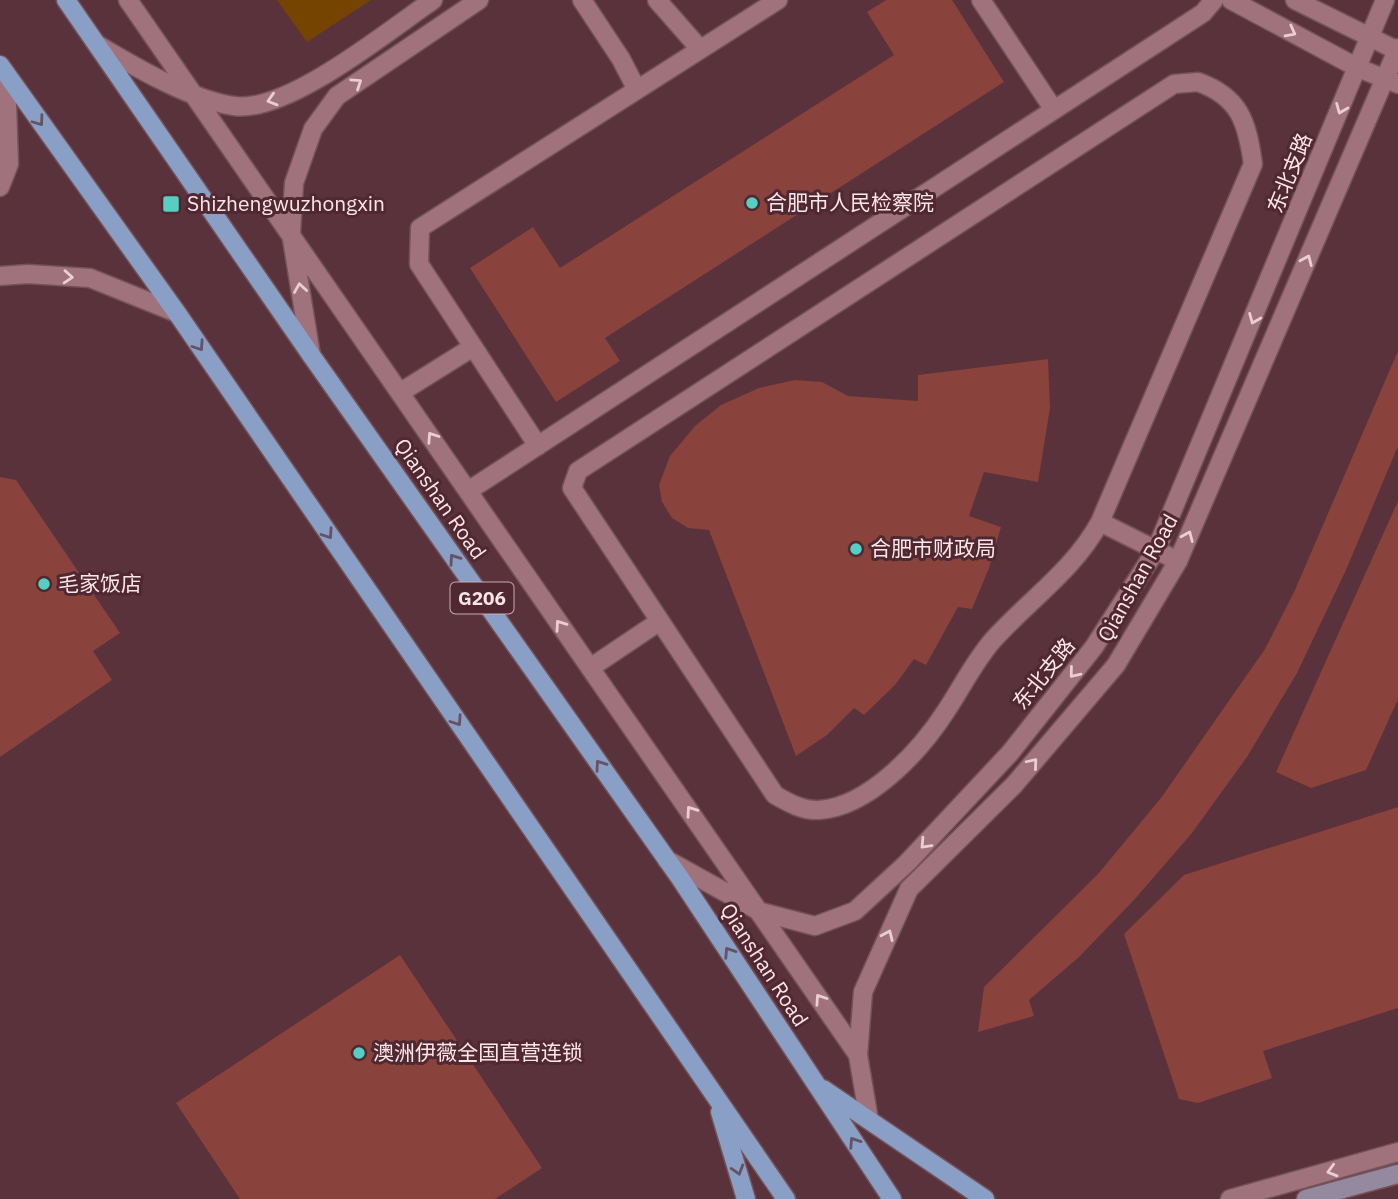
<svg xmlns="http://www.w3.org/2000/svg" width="1398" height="1199" font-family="'IBM Plex Sans','Noto Sans SC',sans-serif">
  <rect width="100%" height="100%" fill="#5a323b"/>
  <path fill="#744400" d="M277,0h94l-64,42z"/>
  <path fill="#89423c" d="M886,0h66l52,82 -399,256 15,23 -64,41 -86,-134 63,-41 27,41 334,-213 -27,-43z
    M1398,351v95l-52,124 -49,103 -50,84 -55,76 -58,67 -55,57 -50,43 5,16 -56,16 6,-45 114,-113 63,-76 104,-149 30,-59z
    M1048,359l2,49 -12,74 -54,-10 -15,44 32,11 -12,41 -17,41 -14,-2 -32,58 -12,-6 -19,26 -31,30 -10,-7 -27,27 -31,21 -87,-226 -21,-2 -16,-10 -10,-16 -3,-17 11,-29 25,-30 26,-21 38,-17 36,-8 27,2 26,14 70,5v-26z
    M0,477l16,3 104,153 -27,18 19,29 -112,77z
    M1398,501v198l-32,71 -55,18 -35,-16z
    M1398,807v201l-135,43 9,27 -74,25 -19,-4 -55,-165 60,-59z
    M400,955l142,213 -47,31h-255l-64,-96z"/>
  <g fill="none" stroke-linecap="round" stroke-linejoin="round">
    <g stroke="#74525a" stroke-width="21">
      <path id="lane" d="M128,0l730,1055
        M582,0l39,59 16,31
        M657,0l43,49
        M981,0l73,110
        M1198,82c42,15 49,40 55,82l-153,358c-27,49 -70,77 -107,118 -19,22 -31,47 -47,71 -25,39 -77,96 -127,99 -16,1 -30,-7 -44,-15l-203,-307 6,-17 596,-387z
        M401,392l72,-45
        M538,446l-119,-182 1,-36 358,-228
        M468,491l735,-478 11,-13
        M1100,522l78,39
        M590,668l70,-47
        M1230,1199l168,-47"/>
    </g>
    <g stroke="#74525a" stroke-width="21">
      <path id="street" d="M1231,0l127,68 40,16
        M1295,0l103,51
        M98,45c37,22 93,55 136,61 53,8 155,-76 199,-106
        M0,187l9,-23 -3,-90
        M0,276l28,-2 62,4 87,35
        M311,355l-20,-122 3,-50 19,-54 24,-33 142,-96
        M667,860l94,52 54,14 40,-15 52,-48 103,-110 84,-106 62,-97 229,-550
        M869,1120l-11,-65 5,-63 46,-103 105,-104 102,-120 62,-104 220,-513"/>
    </g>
    <g stroke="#74525a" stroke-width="21">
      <path id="secondary" d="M1306,1199l92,-25"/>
    </g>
    <g stroke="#74525a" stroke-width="21">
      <path id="primary" d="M66,0l245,355 369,523 212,321
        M0,65l177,248 609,886
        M823,1089l162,110
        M720,1112l26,87"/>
    </g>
    <use href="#lane" stroke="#a0737c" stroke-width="18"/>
    <use href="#street" stroke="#a0737c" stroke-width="18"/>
    <use href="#secondary" stroke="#9589a0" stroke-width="18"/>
    <use href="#primary" stroke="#8a9fc5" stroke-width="18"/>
  </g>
  <defs><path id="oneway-chevron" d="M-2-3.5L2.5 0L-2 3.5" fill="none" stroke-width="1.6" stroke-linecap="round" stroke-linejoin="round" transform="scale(1.75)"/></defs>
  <g stroke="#eccdd3">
    <use href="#oneway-chevron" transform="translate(1291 32) rotate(28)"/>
    <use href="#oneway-chevron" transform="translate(357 83) rotate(-34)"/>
    <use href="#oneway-chevron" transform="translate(272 100) rotate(163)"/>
    <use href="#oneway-chevron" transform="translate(1341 109) rotate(112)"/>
    <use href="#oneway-chevron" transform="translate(1307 260) rotate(-67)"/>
    <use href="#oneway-chevron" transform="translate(68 277) rotate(4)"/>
    <use href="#oneway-chevron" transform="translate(300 288) rotate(-99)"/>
    <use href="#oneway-chevron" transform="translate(1254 319) rotate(112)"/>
    <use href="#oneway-chevron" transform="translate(432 437) rotate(-124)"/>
    <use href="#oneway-chevron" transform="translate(1188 536) rotate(-67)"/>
    <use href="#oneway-chevron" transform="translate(560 625) rotate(-125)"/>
    <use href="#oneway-chevron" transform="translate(1074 673) rotate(129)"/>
    <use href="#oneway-chevron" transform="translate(1033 763) rotate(-50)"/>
    <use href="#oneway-chevron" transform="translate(691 811) rotate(-125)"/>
    <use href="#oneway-chevron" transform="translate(925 844) rotate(133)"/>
    <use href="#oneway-chevron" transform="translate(888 935) rotate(-66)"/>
    <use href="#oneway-chevron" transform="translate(820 999) rotate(-124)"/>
    <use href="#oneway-chevron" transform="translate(1332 1171) rotate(164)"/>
  </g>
  <g stroke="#645265">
    <use href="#oneway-chevron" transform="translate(39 121) rotate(54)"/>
    <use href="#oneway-chevron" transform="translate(199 346) rotate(56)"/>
    <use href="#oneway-chevron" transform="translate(328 534) rotate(56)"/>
    <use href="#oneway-chevron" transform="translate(454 559) rotate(-125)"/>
    <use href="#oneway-chevron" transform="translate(457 721) rotate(56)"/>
    <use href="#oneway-chevron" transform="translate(600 765) rotate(-125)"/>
    <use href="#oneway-chevron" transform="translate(729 952) rotate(-123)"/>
    <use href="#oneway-chevron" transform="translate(854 1142) rotate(-123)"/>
    <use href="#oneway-chevron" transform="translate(738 1170) rotate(73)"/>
  </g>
  <g fill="#57cec2" stroke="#4f2831" stroke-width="2.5">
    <circle cx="752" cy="203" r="7"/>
    <rect x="162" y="195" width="18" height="18" rx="3.5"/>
    <circle cx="856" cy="549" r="7"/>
    <circle cx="44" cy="584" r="7"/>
    <circle cx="359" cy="1053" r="7"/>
  </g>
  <g text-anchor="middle" stroke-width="6" stroke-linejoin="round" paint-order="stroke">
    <rect fill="#4f2831" stroke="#caacb2" stroke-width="2" x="450.5" y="582.5" width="63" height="31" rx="5"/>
    <g font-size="19" font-weight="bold" fill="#ffe4e9">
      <text x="482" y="605">G206</text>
    </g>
    <g font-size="21" fill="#ffe4e9" stroke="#4f2831">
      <text transform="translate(1290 173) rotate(-68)" y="7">东北支路</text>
      <text transform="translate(440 499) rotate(55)" y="7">Qianshan Road</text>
      <text transform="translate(1138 578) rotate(-61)" y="7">Qianshan Road</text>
      <text transform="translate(1044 674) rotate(-51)" y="7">东北支路</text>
      <text transform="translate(764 965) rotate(57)" y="7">Qianshan Road</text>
    </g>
    <g font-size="21" fill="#ffe4e9" stroke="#4f2831" text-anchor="start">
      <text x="766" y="210">合肥市人民检察院</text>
      <text x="187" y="211">Shizhengwuzhongxin</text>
      <text x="870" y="556">合肥市财政局</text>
      <text x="58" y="591">毛家饭店</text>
      <text x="373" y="1060">澳洲伊薇全国直营连锁</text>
    </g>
  </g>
</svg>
